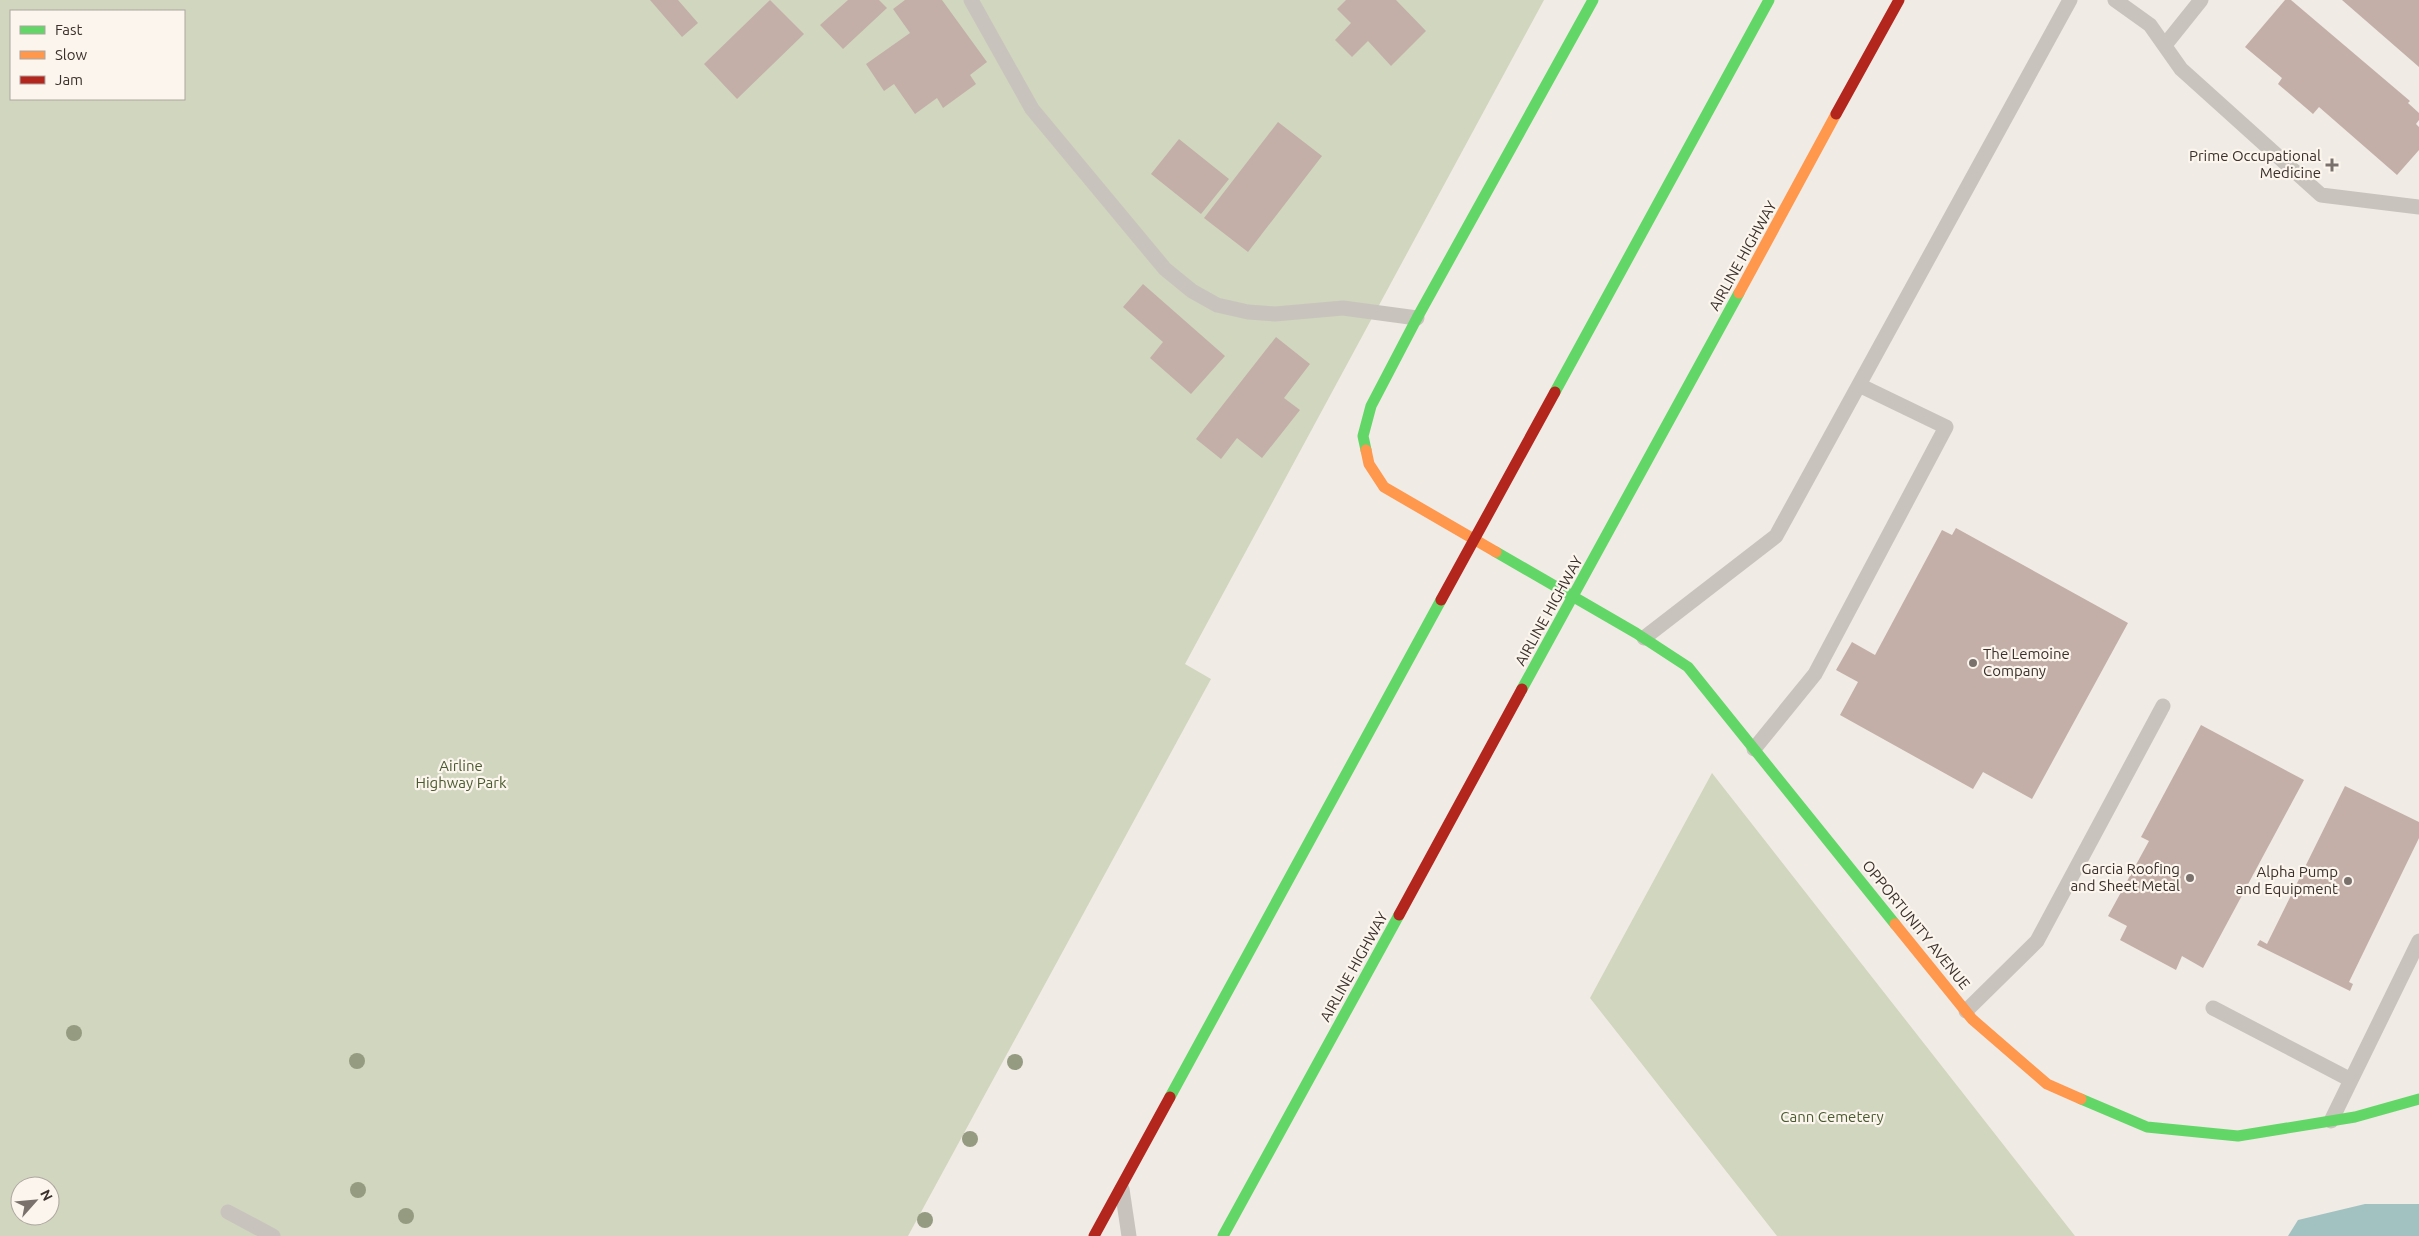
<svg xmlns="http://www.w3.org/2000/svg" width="2419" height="1236" font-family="Ubuntu,sans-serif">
  <rect width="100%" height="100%" fill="#f0ebe5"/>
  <path fill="#d1d6bf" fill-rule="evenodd" d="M0,0h1544l-359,664 26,15 -303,557h-908zM11,11h173v88h-173zM20,1186h30v30h-30z
    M1712,773l363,463h-298l-187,-238z"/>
  <path fill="#a1c2c1" d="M2365,1204h54v32h-131l10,-16z"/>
  <path fill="#c3afa7" d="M650,0h28l20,23 -16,14z
    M770,0l34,34 -67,65 -33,-35z
    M848,0h31l8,8 -44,41 -23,-24z
    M905,0h37l45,62 -17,13 6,9 -33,24 -6,-10 -22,16 -21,-30 -10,7 -18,-27 44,-31 -17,-24z
    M1346,0h50l30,31 -35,35 -23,-25 -16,16 -17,-17 16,-17 -14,-14z
    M2285,0h6l119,101 -2,2 11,10v7l-3,4 3,3v23l-22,25 -78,-68 -6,7 -35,-30 4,-6 -37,-31z
    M2342,0h77v67z
    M1278,122l44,34 -74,96 -44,-34z
    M1179,139l50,40 -28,35 -50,-40z
    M1143,284l82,72 -34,38 -41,-36 13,-16 -40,-35z
    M1276,337l34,27 -26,34 16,12 -38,48 -25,-20 -16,21 -25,-20z
    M1956,528l172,95 -96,176 -49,-27 -10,17 -133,-74 18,-33 -22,-12 16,-28 23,13 67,-125 10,5z
    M2201,725l103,55 -101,188 -21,-12 -6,14 -56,-30 7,-14 -19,-10 41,-75 -8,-4z
    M2345,786l74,36v16l-70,144 4,2 -3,7 -93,-46 3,-5 7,4z"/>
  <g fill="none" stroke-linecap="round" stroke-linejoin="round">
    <path stroke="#c9c3be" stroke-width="15" d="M971,0l61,109 133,160 27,22 25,14 31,7 27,2 68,-6 74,10
      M2115,0l35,25 31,44 140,126 98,12
      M2165,45l36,-45
      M1644,638l132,-102 294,-536
      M1754,749l61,-75 131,-247 -87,-42
      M2213,1008l138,72
      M1966,1011l71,-70 126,-235
      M2331,1121l88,-180
      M1122,1189l7,47
      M228,1212l45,24"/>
    <path stroke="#63d668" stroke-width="11" d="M1555,392l214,-392
      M1366,450l-3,-14 8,-30 46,-88 176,-318
      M1496,552l140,81 52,34 207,257
      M1522,689l217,-396
      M1170,1097l271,-497
      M2081,1099l66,28 91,9 117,-19 64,-18
      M1223,1236l176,-321"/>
    <path stroke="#ff974d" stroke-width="11" d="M1739,293l97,-179
      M1366,450l3,14 15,23 112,65
      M1895,924l77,95 75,65 34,15"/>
    <path stroke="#b3261e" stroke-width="11" d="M1836,114l63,-114
      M1441,600l114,-208
      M1399,915l123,-226
      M1094,1236l76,-139"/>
  </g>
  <g fill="#959b80">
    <circle cx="74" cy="1033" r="8"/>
    <circle cx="357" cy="1061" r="8"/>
    <circle cx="1015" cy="1062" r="8"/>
    <circle cx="970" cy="1139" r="8"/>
    <circle cx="358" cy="1190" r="8"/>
    <circle cx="406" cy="1216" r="8"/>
    <circle cx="925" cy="1220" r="8"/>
  </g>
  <g fill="#7a716c" stroke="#fbf5ee" stroke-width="2">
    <path d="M2329.5 157.5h5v5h5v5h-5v5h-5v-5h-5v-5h5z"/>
    <circle cx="1973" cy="663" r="5"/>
    <circle cx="2190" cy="878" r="5"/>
    <circle cx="2348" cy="881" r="5"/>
  </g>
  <g text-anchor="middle" stroke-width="4.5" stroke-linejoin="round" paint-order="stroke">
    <g font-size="15" fill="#3b302b" stroke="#fbf5ee" text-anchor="end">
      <text x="2321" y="161">Prime Occupational<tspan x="2321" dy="17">Medicine</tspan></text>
      <text x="1983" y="659" text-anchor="start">The Lemoine<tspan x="1983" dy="17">Company</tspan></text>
      <text x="2180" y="874">Garcia Roofing<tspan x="2180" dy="17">and Sheet Metal</tspan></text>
      <text x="2338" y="877">Alpha Pump<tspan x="2338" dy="17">and Equipment</tspan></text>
    </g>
    <g font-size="15" fill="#3b302b" stroke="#fbf5ee">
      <text transform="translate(1743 256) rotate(-61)" y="5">AIRLINE HIGHWAY</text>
      <text transform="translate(1549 611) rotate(-61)" y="5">AIRLINE HIGHWAY</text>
      <text transform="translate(1916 925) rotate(51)" y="5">OPPORTUNITY AVENUE</text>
      <text transform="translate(1354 967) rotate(-61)" y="5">AIRLINE HIGHWAY</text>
    </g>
    <g font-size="15" fill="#4a5a2e" stroke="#fbf5ee">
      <text x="461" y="771">Airline<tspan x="461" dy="17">Highway Park</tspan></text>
      <text x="1832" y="1122">Cann Cemetery</text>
    </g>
  </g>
  <rect x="10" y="10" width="175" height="90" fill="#fbf5ee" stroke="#aea6a0"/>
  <rect x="20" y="26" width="25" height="8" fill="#63d668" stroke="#aea6a0"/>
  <text x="55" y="35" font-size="15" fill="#3b302b">Fast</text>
  <rect x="20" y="51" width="25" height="8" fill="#ff974d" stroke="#aea6a0"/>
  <text x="55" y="60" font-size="15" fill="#3b302b">Slow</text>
  <rect x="20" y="76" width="25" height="8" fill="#b3261e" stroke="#aea6a0"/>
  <text x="55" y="85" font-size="15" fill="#3b302b">Jam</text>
  <g transform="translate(35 1201) rotate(63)"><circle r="24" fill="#fbf5ee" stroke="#aea6a0"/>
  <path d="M0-4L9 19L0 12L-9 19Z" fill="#7a716c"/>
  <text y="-8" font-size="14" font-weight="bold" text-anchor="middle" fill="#3b302b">N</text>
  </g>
</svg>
